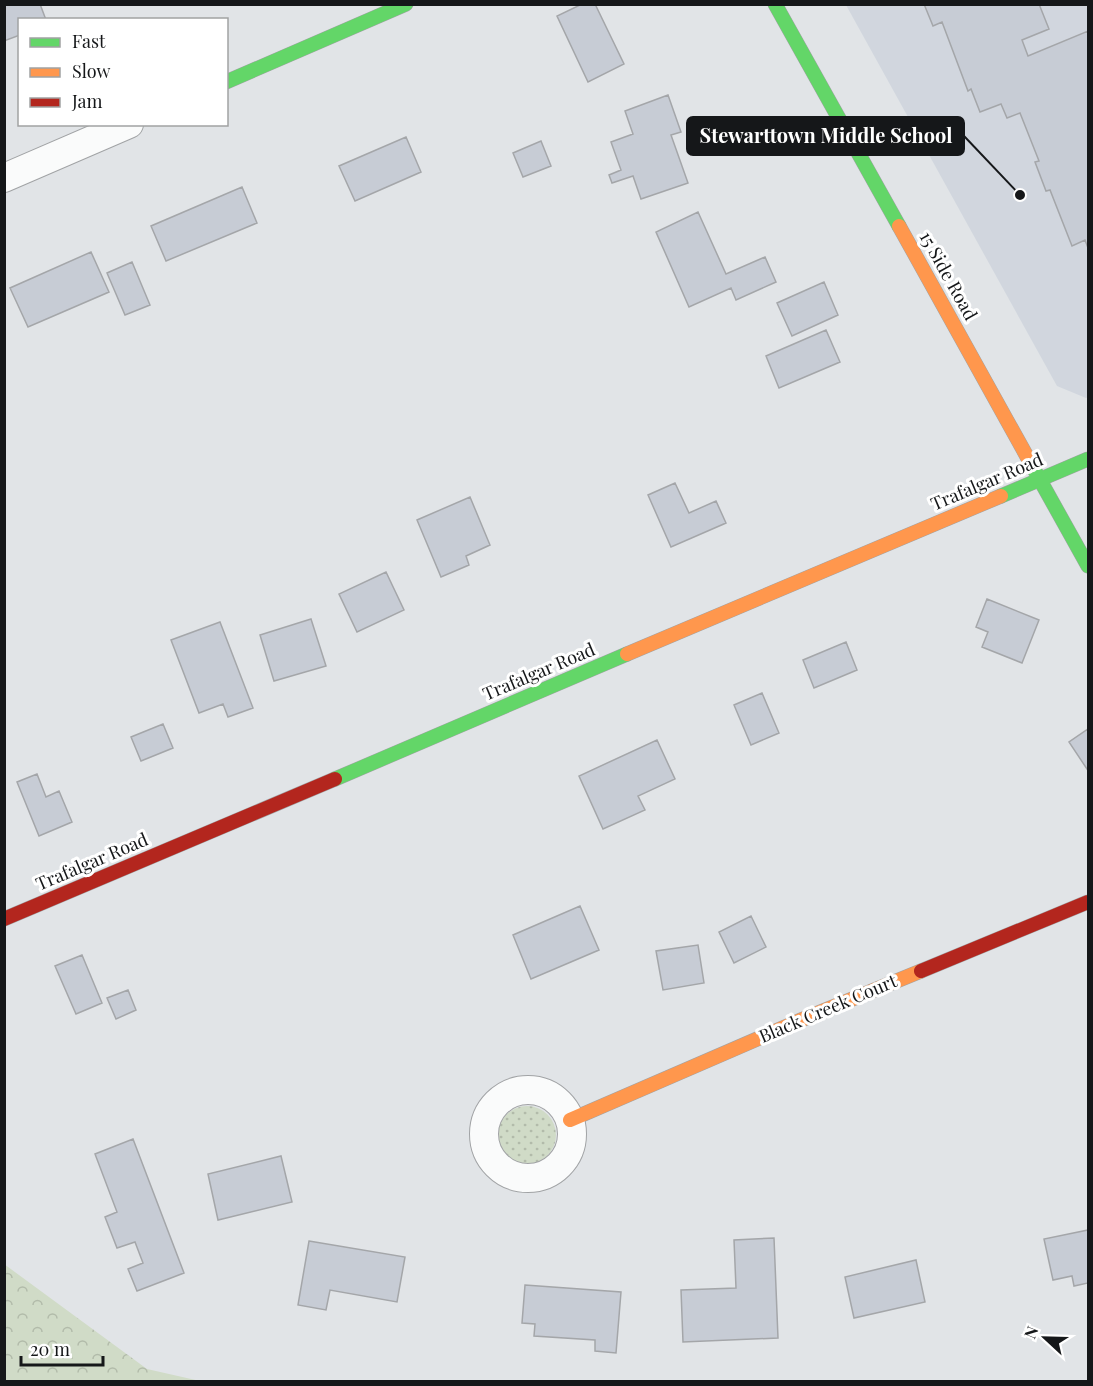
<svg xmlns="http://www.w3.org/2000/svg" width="1093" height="1386" font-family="'Playfair Display',serif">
  <defs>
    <pattern id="green-dots" width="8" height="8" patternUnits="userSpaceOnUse" patternTransform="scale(1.5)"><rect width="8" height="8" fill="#d0dbc7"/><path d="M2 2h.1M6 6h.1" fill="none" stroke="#b2bbaa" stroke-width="1.8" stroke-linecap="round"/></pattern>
    <pattern id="forest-crowns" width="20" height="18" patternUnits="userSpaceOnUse" patternTransform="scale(1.5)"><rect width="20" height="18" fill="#d0dbc7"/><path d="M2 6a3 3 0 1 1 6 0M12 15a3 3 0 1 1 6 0" fill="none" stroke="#b2bbaa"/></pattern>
  </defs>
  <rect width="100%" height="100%" fill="#e1e4e7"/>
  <path fill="#d1d6de" d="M846,5h242v392l-2,1 -29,-12z"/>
  <path fill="url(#green-dots)" d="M498 1135a29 29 0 1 1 58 0a29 29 0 1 1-58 0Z"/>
  <path fill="url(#forest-crowns)" d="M4,1264l143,105 53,12h-195z"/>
  <path fill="#c7ccd5" stroke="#a4a6a9" stroke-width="1.5" d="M4,4h36l6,16h-26v15l-16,6z
    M582,4h13l29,60 -36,18 -31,-66z
    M924,4h115l10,25 -27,11 6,16 60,-25v217l-3,-8 -13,6 -22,-56 -4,1 -11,-29 4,-1 -19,-48 -13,5 -6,-14 -21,8 -9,-23 -3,2 -26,-69 -9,4z
    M668,95l13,37 -10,3 17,48 -47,16 -8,-23 -21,7 -3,-8 12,-5 -10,-28 22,-8 -8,-23z
    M406,137l15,35 -66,29 -16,-35z
    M541,141l10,25 -28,11 -10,-24z
    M242,187l15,36 -91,38 -15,-35z
    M698,212l28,62 39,-17 11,25 -40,18 -5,-12 -42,19 -33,-75z
    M91,252l18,40 -81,35 -18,-39z
    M132,262l18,43 -25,10 -18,-42z
    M824,282l14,33 -46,21 -15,-33z
    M826,330l14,32 -61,26 -13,-32z
    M675,483l14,30 27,-12 10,22 -55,24 -23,-52z
    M470,497l20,48 -24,11 3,9 -28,12 -24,-57z
    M386,572l18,38 -47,22 -18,-38z
    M987,599l52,21 -17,43 -40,-16 6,-15 -12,-5z
    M311,619l15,47 -52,15 -14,-46z
    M220,622l33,86 -25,9 -5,-13 -24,9 -28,-73z
    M846,642l11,28 -43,18 -11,-28z
    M762,693l17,40 -28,12 -17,-40z
    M163,724l10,24 -32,13 -10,-24z
    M1088,729v39l-1,1 -18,-27z
    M657,740l18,39 -37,17 7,14 -42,19 -24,-53z
    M37,774l9,23 13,-6 13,31 -33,14 -22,-54z
    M580,906l19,44 -68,29 -18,-44z
    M751,916l15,31 -32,16 -15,-31z
    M698,945l6,38 -41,7 -7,-39z
    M82,955l20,48 -26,11 -21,-48z
    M128,990l8,20 -20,9 -9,-21z
    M133,1139l51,134 -47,18 -9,-22 15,-6 -8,-21 -18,6 -12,-31 12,-5 -22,-58z
    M281,1156l11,46 -74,18 -10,-46z
    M1088,1230v53l-14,3 -2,-10 -19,4 -9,-41z
    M774,1238l4,100 -95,4 -2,-52 55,-2 -2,-48z
    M309,1241l96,16 -8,45 -67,-12 -4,20 -28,-5z
    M916,1260l9,42 -71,16 -9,-41z
    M525,1285l96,7 -5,61 -21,-2v-11l-61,-4 1,-12 -13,-1z"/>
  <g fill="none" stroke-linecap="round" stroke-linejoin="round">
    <g stroke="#a1a3a5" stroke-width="30">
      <path id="street" d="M4,178l125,-54
        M484 1134a44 44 0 1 1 88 0a44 44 0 1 1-88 0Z"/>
    </g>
    <g stroke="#a1a3a5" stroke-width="15">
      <path id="fast" d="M775,4l124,222
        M226,82l180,-78
        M1030,462l58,104
        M1001,496l87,-37
        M335,779l292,-125"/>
    </g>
    <g stroke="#a1a3a5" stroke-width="15">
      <path id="slow" d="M899,226l131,236
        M627,654l374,-158
        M570,1120l231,-100 120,-49"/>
    </g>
    <g stroke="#a1a3a5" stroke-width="15">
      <path id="jam" d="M4,919l331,-140
        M921,971l167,-69"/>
    </g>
    <use href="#street" stroke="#fafbfb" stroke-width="28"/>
    <use href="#fast" stroke="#63d668" stroke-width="14"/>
    <use href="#slow" stroke="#ff974d" stroke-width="14"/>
    <use href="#jam" stroke="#b3261e" stroke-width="14"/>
  </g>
  <g text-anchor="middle" stroke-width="6" stroke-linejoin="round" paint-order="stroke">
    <g font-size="18" fill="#151719" stroke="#fff">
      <text transform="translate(948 276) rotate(61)" y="6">15 Side Road</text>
      <text transform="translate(987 482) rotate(-23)" y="6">Trafalgar Road</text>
      <text transform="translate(539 672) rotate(-23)" y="6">Trafalgar Road</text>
      <text transform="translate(92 862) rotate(-23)" y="6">Trafalgar Road</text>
      <text transform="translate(828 1009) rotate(-23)" y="6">Black Creek Court</text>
    </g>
  </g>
  <path fill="none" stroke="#151719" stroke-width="2" d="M1020 195L964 136"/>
  <circle fill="#151719" stroke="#fff" stroke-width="2" cx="1020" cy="195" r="6"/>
  <rect fill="#151719" stroke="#151719" stroke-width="2" x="687" y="117" width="277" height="38" rx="6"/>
  <g font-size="20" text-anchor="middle" font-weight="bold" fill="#fff">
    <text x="826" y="143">Stewarttown Middle School</text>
  </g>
  <rect width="1093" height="1386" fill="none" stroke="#151719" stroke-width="12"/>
  <rect x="18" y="18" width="210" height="108" fill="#ffffff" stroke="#a1a2a3" stroke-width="1.5"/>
  <rect x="30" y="38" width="30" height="9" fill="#63d668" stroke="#a1a2a3" stroke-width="1.5"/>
  <text x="72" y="48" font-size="18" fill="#151719">Fast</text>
  <rect x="30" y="68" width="30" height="9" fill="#ff974d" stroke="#a1a2a3" stroke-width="1.5"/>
  <text x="72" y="78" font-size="18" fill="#151719">Slow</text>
  <rect x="30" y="98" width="30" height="9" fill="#b3261e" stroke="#a1a2a3" stroke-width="1.5"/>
  <text x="72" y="108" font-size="18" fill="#151719">Jam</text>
  <g transform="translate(1045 1338) rotate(292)" stroke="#ffffff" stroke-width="4.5" paint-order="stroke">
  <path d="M0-4.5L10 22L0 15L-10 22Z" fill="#151719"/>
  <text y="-9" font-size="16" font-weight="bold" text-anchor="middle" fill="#151719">N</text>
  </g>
  <path d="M21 1356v9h82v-9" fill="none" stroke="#151719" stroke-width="3"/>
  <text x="30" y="1356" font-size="18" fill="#151719" stroke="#ffffff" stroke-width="4.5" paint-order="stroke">20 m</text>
</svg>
